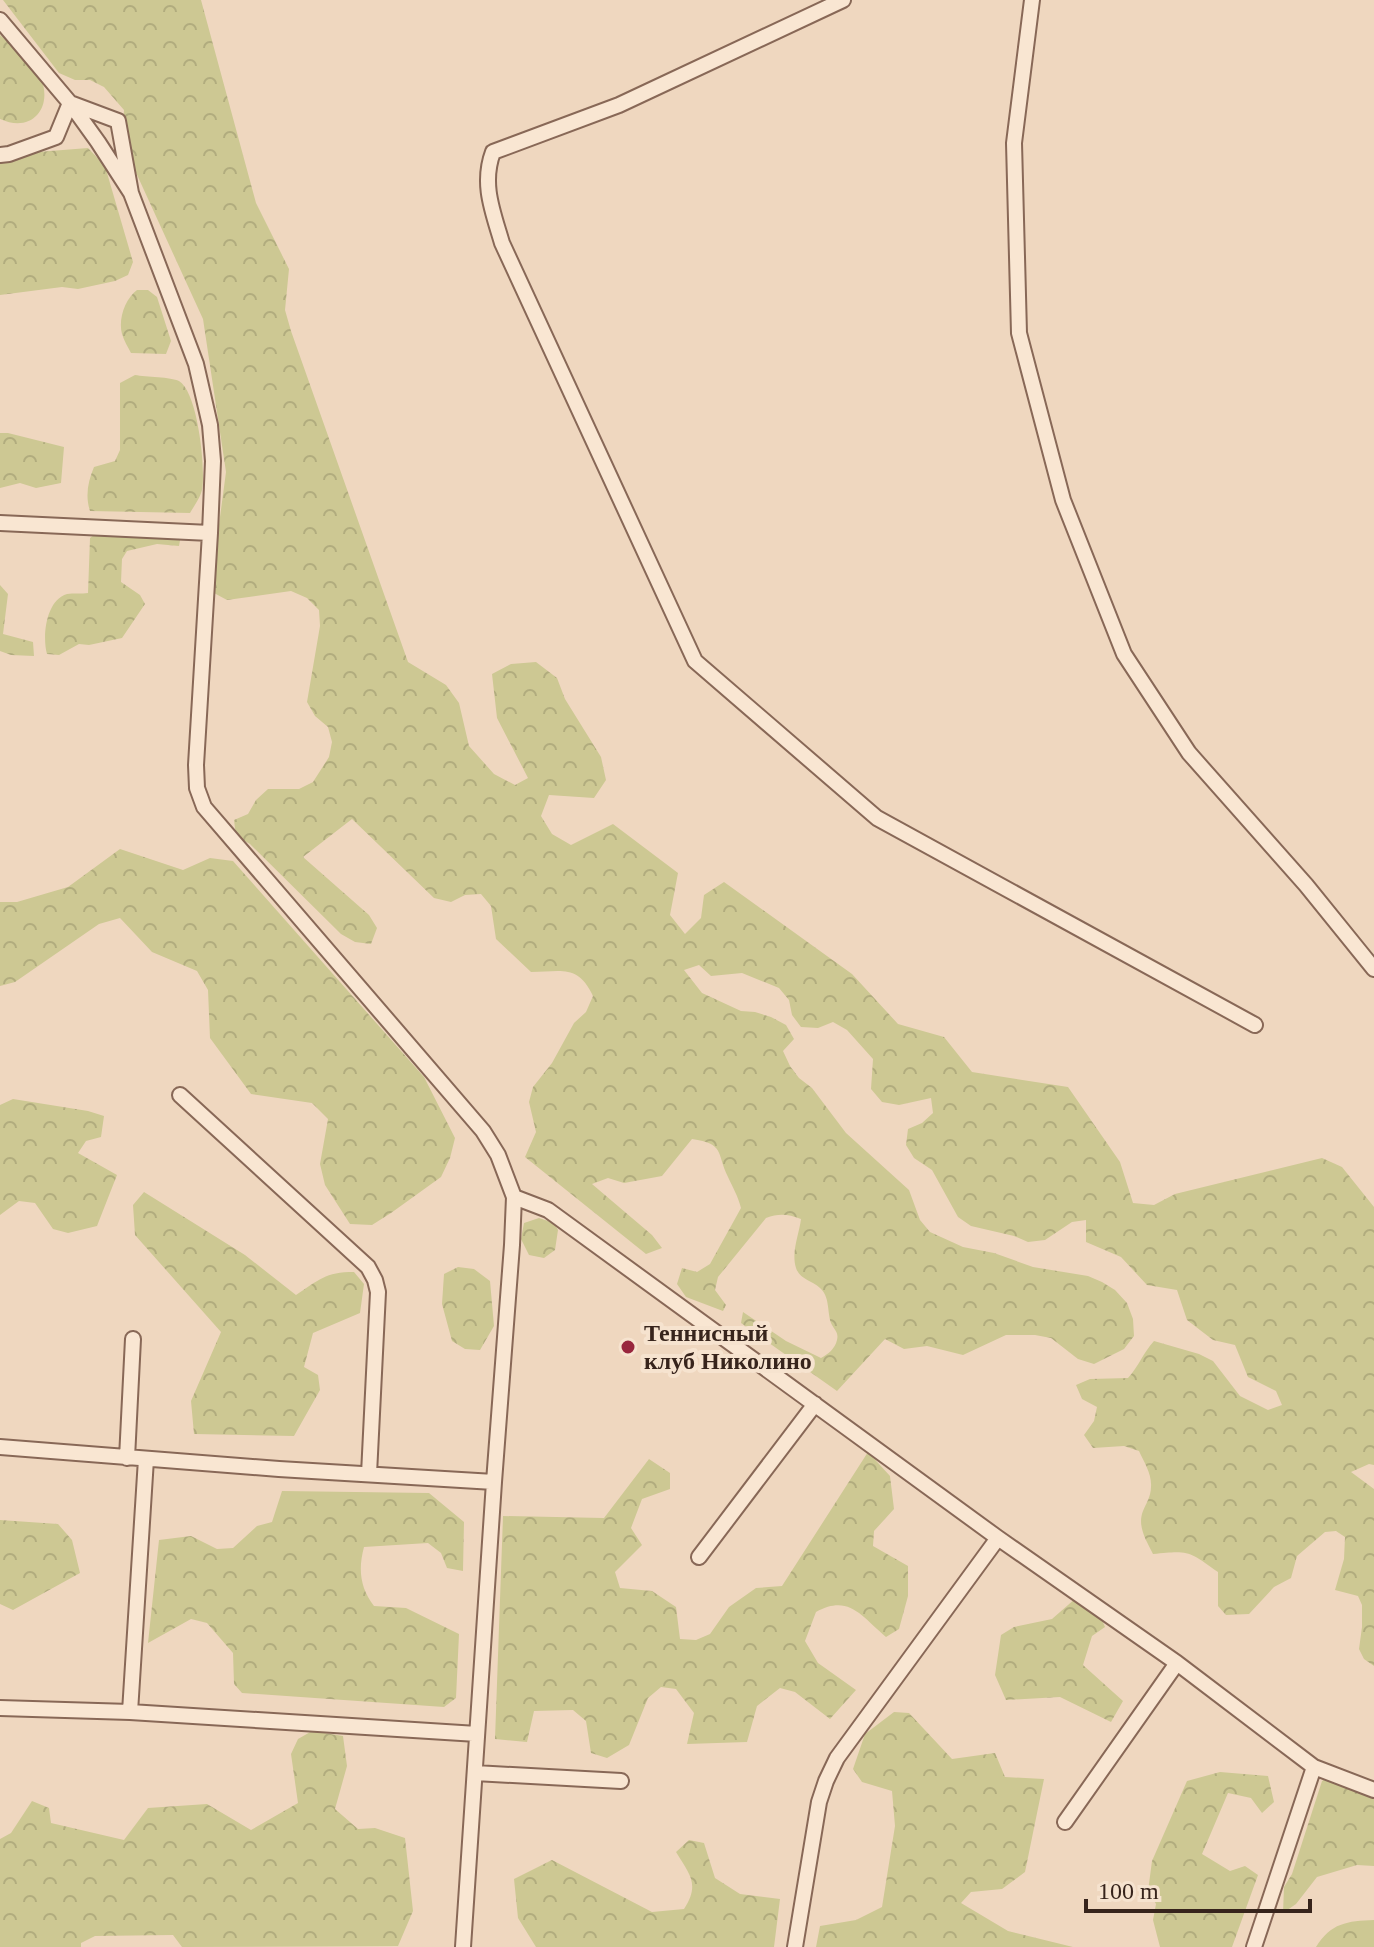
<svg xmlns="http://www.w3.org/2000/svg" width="1374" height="1947" font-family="Georgia,serif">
  <defs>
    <pattern id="forest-crowns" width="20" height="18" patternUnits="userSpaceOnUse" patternTransform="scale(2)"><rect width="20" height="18" fill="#cdc893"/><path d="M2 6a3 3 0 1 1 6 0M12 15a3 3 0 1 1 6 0" fill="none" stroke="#b1ac7e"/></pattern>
  </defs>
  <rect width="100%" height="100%" fill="#efd7bf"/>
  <path fill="url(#forest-crowns)" d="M3,0h198l55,203 33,66 -4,41 6,21 117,331 38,23 13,18 10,43 25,28 21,11 13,-7 -31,-60 -5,-44 19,-10 25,-2 21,16 8,21 36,58 5,23 -12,18 -45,-3 -8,21 11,18 19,11 42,-21 65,49 -8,42 15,19 16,-16 3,-23 20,-13 128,92 46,50 46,13 28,35 96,15 52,75 13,41 21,2 21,-11 147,-36 20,9 32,40v258l-5,-1 -18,8 23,17v177l-10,-7 -5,-10 3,-22v-22l-4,-9 -23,-6 9,-31 1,-22 -9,-6 -11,1 -28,24 -6,22 -17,9 -25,27 -23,1 -8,-9v-34c-29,-21 -29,-22 -65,-18 -7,-14 -16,-28 -10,-43 3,-7 8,-15 8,-24 1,-13 -7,-25 -12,-36l-15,-5 -31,2 -9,-13 10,-14 3,-14 -15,-8 -6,-14 14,-6 38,-1c11,-12 15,-25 26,-37l45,13 14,7 27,35 28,14 14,-5 -6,-14 -28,-14 -13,-32 -22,-5 -26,-20 -10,-30 -30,-5 -26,-28 -35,-15v-22l-14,2 -27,18 -17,2 -14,-6 -43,-10 -13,-9 -26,-47 -18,-12 -8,-13 2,-16 14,-6 11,-10 -2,-15 -32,7 -17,-3 -11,-13 2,-30 -26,-29 -14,-8 -15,6 -17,-1 -9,-12 -3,-15 -10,-12 -37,-15 -31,3 -12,-11 -15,5 18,23 39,18 14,1 16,5 15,8 8,14 -11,12 7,15 9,12 13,10 34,45 63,57 11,30 10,12 33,15 31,6 39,14 55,9 14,6 13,8 12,13 6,16 1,17 -10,13 -30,15 -16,-5 -27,-21 -16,-3h-29l-43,20 -36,-9 -23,3 -19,-10 -48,52 -96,-68 2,-11 43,29 35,17c7,-4 14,-9 16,-18 2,-8 -3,-10 -6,-17 -4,-12 -1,-26 -11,-35 -8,-8 -20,-8 -24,-20 -5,-16 3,-33 5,-49 -13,-5 -22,-6 -35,-1l-48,59 -3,13 11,15 -3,6 -37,-14 -9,-13 5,-16 15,4 13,-8 31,-56c-3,-12 -8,-20 -13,-31 -12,-25 -3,-33 -36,-38l-30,37 -38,7 -16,-5 -16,6 60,51 10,13 -16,6 -121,-97 11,-25 -7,-30 4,-15 19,-24 22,-40 12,-11 7,-16c-15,-32 -31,-24 -62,-24l-35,-33 -5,-33 -10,-12 -16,1 -14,7 -17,-4 -82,-79 -49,38 66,58 8,13 -6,16 -16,-2 -14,-8 -91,-90 -14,-8 -2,-16 14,-6 8,-14 12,-11h31l14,-7 16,-25 3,-15 -4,-15 -13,-11 -8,-14 13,-76 -1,-16 -12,-12 -16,-7 -64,9 -13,-7 -2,-16 14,-105 -23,-153 -81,-177 2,-32 -20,-23 -14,-7h-15l-16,-7z
    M0,35c10,9 34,29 40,41 14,30 -7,58 -40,43z
    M88,148l17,18 28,96 -5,13 -13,6 -37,8 -16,-2 -62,8v-140z
    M137,290h11l9,7 14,44 -5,13 -35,-1c-3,-6 -7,-12 -9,-19 -4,-15 3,-35 15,-44z
    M135,375c11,2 36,2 44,6 19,11 27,89 23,109 -2,8 -8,16 -12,23l-100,-2c-5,-15 -2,-30 4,-44l21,-6 5,-11v-67z
    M0,433h8l56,14 -3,36 -25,5 -16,-5 -20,5z
    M107,525l74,10 -2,11 -22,-2 -30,7 -5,8 -1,23 19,13 5,9 -23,34 -33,7 -10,-1 -20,11 -12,-1c-5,-18 -1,-54 20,-60 6,-1 15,0 21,-1l2,-55z
    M0,585l8,9 -5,40 30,8 1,14 -23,-1 -11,-4z
    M120,849l63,21 27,-12 23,3 191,216 31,61 -5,20 -9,19 -50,36 -19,12 -22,-1 -25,-39 -5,-21 8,-45 -16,-16 -61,-9 -41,-56 -2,-48 -11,-19 -45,-19 -32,-34 -21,6 -84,58 -15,4v-84h17l51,-15z
    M13,1099l75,12 16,5 -3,21 -15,4 -8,12 39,22 -20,51 -29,7 -15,-4 -18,-26 -16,-2 -19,14v-110z
    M144,1192l101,63 51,40c23,-15 29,-23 58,-23l10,12 -4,29 -47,20 -9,34 14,8 2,15 -26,46 -100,-2 -3,-33 30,-69 -86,-97 -2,-30z
    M539,1218l15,5 4,7 -3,20 -11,8 -15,-3 -8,-16 3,-16z
    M458,1267l16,2 16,12 4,45 -14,24 -15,-1 -13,-8 -10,-37 2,-30z
    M868,1452l22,24 4,33 -20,22 -1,15 35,20v30l-9,33 -13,8c-25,-21 -37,-43 -70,-25l-11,29 13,22 38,27 -26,29 -35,-27 -15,-4 -23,18 -10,36 -60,2 7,-31 -18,-24 -15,-2 -13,11 -19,47 -22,13 -16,-5 -5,-32 -13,-11 -39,1 -7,31 -32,-3 8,-223 101,2 45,-59 21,14v16l-28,10 -11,29 11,17 -27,27 5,16 32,3 24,16 4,32 16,1 14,-6 19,-27 27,-19 26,-2z
    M282,1491l147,2 35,29 -1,49 -16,-3 -6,-15 -13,-10 -64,4c-6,22 -4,41 10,59l32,2 53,26 -3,64 -12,9 -202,-14 -8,-9 -1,-31 -26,-30 -16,-4 -43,24 11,-103 32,-4 26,13 16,-1 24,-22 15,-4z
    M0,1520l58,4 14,16 8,33 -67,37 -13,-6z
    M1076,1598l17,1 12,28 -13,9 -9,29 40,36 -12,21 -51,-25 -54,3 -11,-25 6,-40 13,-8 38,-8z
    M894,1712l15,1 43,46 43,-6 10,24 39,2 -19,93 -23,17 -31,3 -10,11 47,28 65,16h-257l4,-21 36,-6 26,-13 13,-81 -3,-35 -30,-9 -9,-13 12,-35z
    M312,1731l31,5 4,30 -12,43 23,20 17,-1 30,10 8,73 -15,35 -216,1 -9,-12 -78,1 -14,7v4h-81v-108l11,-6 21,-32 17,7 2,15 73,17 24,-32 59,-4 44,26 47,-27 -7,-49 7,-15z
    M1220,1772l48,4 6,26 -12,11 -11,-15 -23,-5 -26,61 28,17 15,-5 13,9 -26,72h-72l-7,-27 3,-16 -8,-13 4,-30 35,-80z
    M1334,1774l40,12v80l-17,-1 -40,12 -21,27 -13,9 1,-26 8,-13 30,-93z
    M689,1840l15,3 11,35 25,16 40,5 -6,48h-238l-18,-29 -4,-39 38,-19 100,52 32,-3c16,-25 6,-34 -8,-57z
    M1374,1920v27h-58c15,-24 31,-26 58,-27z"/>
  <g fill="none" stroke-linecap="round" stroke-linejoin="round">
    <g stroke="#886857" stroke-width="18">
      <path id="minor" d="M843,0l-224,105 -126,47c-12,32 0,60 9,91l193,418 182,157 378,207
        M1032,0l-18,143 5,190 44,167 61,154 65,99 117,132 68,84
        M0,20l70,83 -14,34 -47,17 -9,1
        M70,103l48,18 13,72 -33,-51z
        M131,193l65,171 14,61 3,36 -3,72 -14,232 1,23 7,19 279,324 15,24 16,42 -2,48 -18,237 -31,465
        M0,523l210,10
        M180,1095l188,172 7,13 3,12 -9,182
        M514,1197l34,13 450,328 179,125
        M0,1447l279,22 215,13
        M127,1458l6,-119
        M699,1557l116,-153
        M0,1708l130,4 347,22
        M130,1712l16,-253
        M475,1773l146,8
        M1065,1822l112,-159 137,104
        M795,1947l24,-145 7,-21 11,-23 161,-220
        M1254,1947l60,-180 60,23"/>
    </g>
    <use href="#minor" stroke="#f9e6d2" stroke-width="14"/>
  </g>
  <circle fill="#98263d" stroke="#f6e3cf" stroke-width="3" cx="628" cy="1347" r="8"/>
  <g text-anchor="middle" stroke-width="8" stroke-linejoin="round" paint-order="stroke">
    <g font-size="24" font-weight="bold" fill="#37241c" stroke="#f6e3cf" text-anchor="start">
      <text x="644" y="1341">Теннисный<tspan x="644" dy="28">клуб Николино</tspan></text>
    </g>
  </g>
  <path d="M1086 1899v12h224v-12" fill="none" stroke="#37241c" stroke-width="4"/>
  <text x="1098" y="1899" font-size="24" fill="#37241c" stroke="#f6e3cf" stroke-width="6" paint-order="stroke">100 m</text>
</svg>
